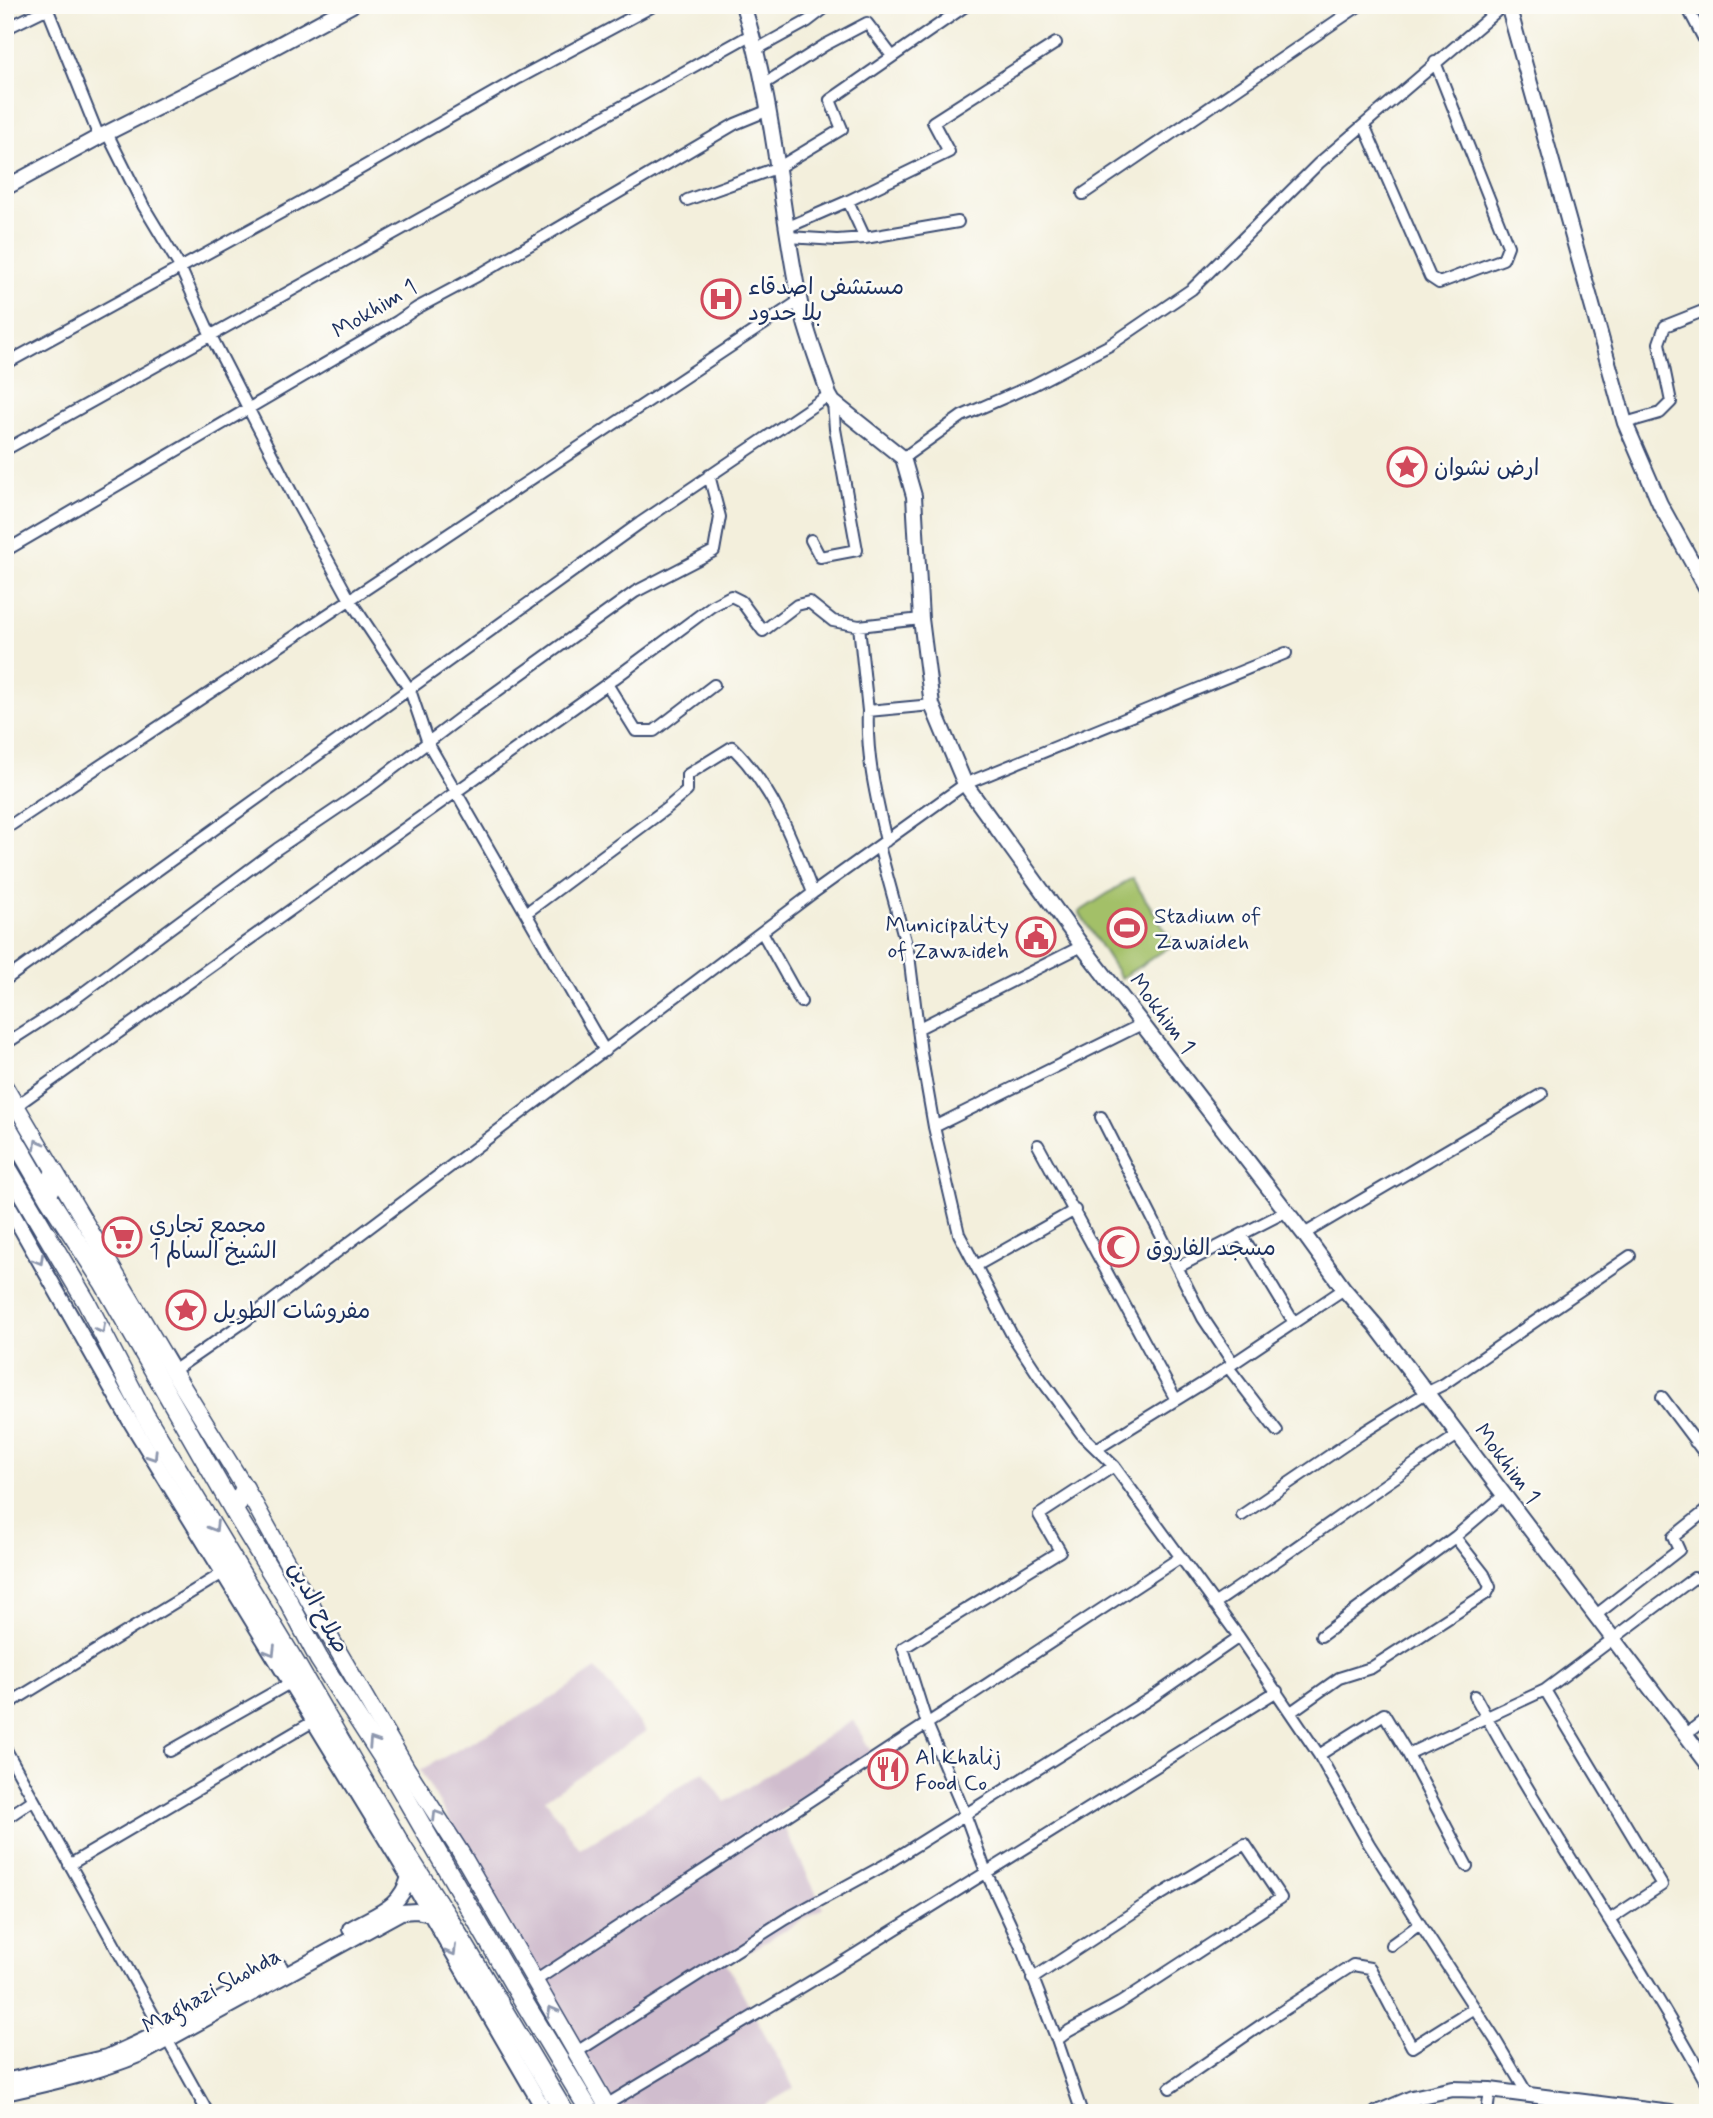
<svg xmlns="http://www.w3.org/2000/svg" width="1713" height="2118" font-family="Mynerve,'Playpen Sans Arabic',sans-serif">
  <rect width="100%" height="100%" fill="#fdfcf7"/>
  <filter id="ink" filterUnits="userSpaceOnUse"><feTurbulence type="fractalNoise" baseFrequency=".0143" numOctaves="2"/><feDisplacementMap in="SourceGraphic" scale="14" xChannelSelector="R" yChannelSelector="G"/><feConvolveMatrix kernelMatrix="1 2 1 2 8 2 1 2 1" color-interpolation-filters="sRGB"/></filter>
  <filter id="wash" filterUnits="userSpaceOnUse"><feTurbulence type="fractalNoise" baseFrequency=".00686" numOctaves="4" result="noise"/><feDisplacementMap in="SourceGraphic" scale="28" xChannelSelector="R" yChannelSelector="G"/><feGaussianBlur stdDeviation="1.57" result="paint"/><feColorMatrix in="noise" values="0 0 0 0 0 0 0 0 0 0 0 0 0 0 0 0 0 1.4 0 .05"/><feComposite in="paint" operator="in"/></filter>
  <g filter="url(#wash)">
    <rect width="100%" height="100%" fill="#f3efdc"/>
    <path fill="#d0bdce" d="M596,1669l50,62 -101,68 35,50 124,-78 21,31 128,-82 19,33 -94,60 45,95 -96,56 67,124 -42,25h-133l-199,-343 121,-65z"/>
    <path fill="#a3c067" stroke="#5f7862" stroke-width="2" d="M1132,878l42,66 -53,34 -42,-66z"/>
  </g>
  <g filter="url(#ink)">
    <g fill="none" stroke-linecap="round" stroke-linejoin="round">
      <g stroke="#3b4c71" stroke-width="14">
        <path id="minor" d="M46,5l53,132
          M1686,5l22,42
          M5,29l43,-21
          M757,49l51,-28 21,-16
          M764,84l61,-39 42,-22 25,33
          M1364,125l66,152 9,6 64,-24 5,-13 -73,-184
          M107,133l37,74 36,60 31,69 87,169 52,95 60,90 18,53 177,308
          M1083,194l277,-189
          M687,200l92,-33 63,-38 -12,-29 137,-95
          M848,201l17,37
          M786,228l62,-27 101,-49 -16,-30 123,-79
          M788,237l49,3 28,-2 93,-16
          M5,364l332,-182 182,-104 136,-73
          M1625,423l35,-10 11,-11 -12,-59 6,-17 43,-17
          M5,450l747,-416
          M903,458l59,-42 71,-31 77,-40 82,-56 127,-126 185,-158
          M811,540l9,17 37,-7 -22,-121 -2,-27
          M5,551l393,-230 19,-13 60,-32 258,-152 34,-14
          M1692,565l16,-7
          M859,626l9,85 64,-6
          M607,684l29,47h18l60,-46
          M868,711c-2,45 8,86 18,130
          M5,829l794,-528
          M879,846l30,109 12,98 13,74 25,107 53,101 29,44 42,57 31,30 125,171 80,118 65,-41 24,40 137,-64 149,-112 5,1 9,-6
          M526,913l141,-105 20,-17v-16l45,-28c41,40 61,94 81,146
          M762,932l39,70
          M5,980l635,-457 189,-128
          M919,1028l163,-82
          M5,1044l67,-43 205,-152 92,-62 95,-72 171,-123 79,-41 6,-34 -11,-42
          M16,1106l591,-422 105,-78 19,-10 10,5 22,30 34,-26 12,-3 24,19 26,5 62,-7
          M1101,1117l102,201 30,45
          M934,1127l208,-103
          M1038,1145l137,253
          M1304,1234l238,-140
          M1242,1236l51,85
          M976,1266l99,-56
          M1178,1267l109,-56
          M1228,1367l49,64
          M173,1371l71,-49 569,-429 152,-109 321,-131
          M1662,1397l46,61
          M1695,1442l13,-11
          M1098,1448l115,-71 131,-88
          M1242,1515l122,-83 62,-39 18,-9 186,-128
          M1214,1604c82,-55 161,-115 244,-169
          M1596,1615l83,-65 -6,-13 35,-28
          M1321,1636l134,-99 48,-41
          M1545,1690l117,195 -53,35
          M1475,1696c72,133 160,257 233,390
          M5,1706l218,-133
          M1291,1712l48,-34 32,-10 116,-75 3,-6 -6,-13 -29,-37
          M1685,1735l23,-18
          M5,1748l203,365
          M170,1751l120,-68
          M1408,1754l59,112
          M1319,1755l50,89 51,80
          M5,1819l28,-19
          M69,1865l245,-144
          M1391,1945l29,-21 76,117 32,54
          M1032,1979l123,-81 90,-54 36,54 -161,105 -51,28 -12,9
          M535,1981l646,-424
          M575,2053l211,-134 97,-53 268,-168 88,-61
          M1170,2088l94,-65 89,-58 17,3 42,79 62,-39
          M606,2105l224,-135 447,-279
          M1082,2113l-25,-73 -37,-95 -34,-73 -21,-58 -38,-90 -24,-76 157,-97 -21,-36 75,-49
          M1487,2113l3,-23"/>
      </g>
      <g stroke="#3b4c71" stroke-width="18">
        <path id="tertiary" d="M743,5c31,96 36,195 56,293 6,33 20,65 30,97l4,7 70,56 11,38 7,123 11,86 33,79 117,162 222,288 40,55 32,37 332,438
          M1508,5l117,418 35,81 48,87
          M5,188l94,-51 131,-66 122,-66
          M5,1200l124,219 280,458 137,236
          M350,1929c27,-16 50,-20 59,-52
          M5,2081l102,-24 54,-25 119,-65
          M5,2093c46,-10 93,-21 136,-39l260,-142 15,-1 14,3
          M1377,2113l35,-15 41,-9 37,1 181,23"/>
      </g>
      <g stroke="#3b4c71" stroke-width="19">
        <path id="secondary" d="M5,1087l168,284 80,130 46,83 108,185 54,84 150,260"/>
      </g>
      <g stroke="#3b4c71" stroke-width="21">
        <path id="trunk" d="M5,1123l43,74 55,85 134,234 48,79 34,64 62,96 137,237 73,121
          M5,1164l82,139 58,112 151,249 108,186 46,71 115,192
          M48,1197l6,-24
          M234,1511l11,-23"/>
      </g>
      <use href="#minor" stroke="#fff" stroke-width="10"/>
      <use href="#tertiary" stroke="#fff" stroke-width="14"/>
      <use href="#secondary" stroke="#fff" stroke-width="16"/>
      <use href="#trunk" stroke="#fff" stroke-width="18"/>
    </g>
    <defs><path id="oneway-chevron" d="M-2-3.5L2.5 0L-2 3.5" fill="none" stroke-width="1.6" stroke-linecap="round" stroke-linejoin="round" transform="scale(1.75)"/></defs>
    <g stroke="#8d97ae">
      <use href="#oneway-chevron" transform="translate(38 1144) rotate(-120)"/>
      <use href="#oneway-chevron" transform="translate(39 1260) rotate(60)"/>
      <use href="#oneway-chevron" transform="translate(101 1329) rotate(62)"/>
      <use href="#oneway-chevron" transform="translate(153 1456) rotate(57)"/>
      <use href="#oneway-chevron" transform="translate(214 1527) rotate(59)"/>
      <use href="#oneway-chevron" transform="translate(271 1651) rotate(59)"/>
      <use href="#oneway-chevron" transform="translate(373 1742) rotate(-123)"/>
      <use href="#oneway-chevron" transform="translate(437 1815) rotate(-122)"/>
      <use href="#oneway-chevron" transform="translate(452 1951) rotate(60)"/>
      <use href="#oneway-chevron" transform="translate(552 2011) rotate(-119)"/>
    </g>
  </g>
  <defs>
    <g id="hospital-ring" transform="scale(2.0125)"><circle r="9.5" fill="#fdfcf7" stroke="#d1495b" stroke-width="1.5"/><path d="M-5-5h3v3.5h4V-5h3V5h-3V1.5h-4V5h-3Z" fill="#d1495b"/></g>
    <g id="sight-ring" transform="scale(2.0125)"><circle r="9.5" fill="#fdfcf7" stroke="#d1495b" stroke-width="1.5"/><path d="M0-6L1.8-2.2L6-1.7L2.9 1.2L3.7 5.4L0 3.3L-3.7 5.4L-2.9 1.2L-6-1.7L-1.8-2.2Z" fill="#d1495b"/></g>
    <g id="stadium-ring" transform="scale(2.0125)"><circle r="9.5" fill="#fdfcf7" stroke="#d1495b" stroke-width="1.5"/><path d="M0-5a6.5 5 0 1 0 0 10a6.5 5 0 1 0 0-10ZM-3.5-1.8h7v3.6h-7Z" fill="#d1495b"/></g>
    <g id="civic-ring" transform="scale(2.0125)"><circle r="9.5" fill="#fdfcf7" stroke="#d1495b" stroke-width="1.5"/><path d="M-.6-6.5H3V-4.5H.6V-3L4-1V1h2V6H-6V1h2V-1L-.6-3ZM-1.2 2.5V6h2.4V2.5Z" fill="#d1495b"/></g>
    <g id="supermarket-ring" transform="scale(2.0125)"><circle r="9.5" fill="#fdfcf7" stroke="#d1495b" stroke-width="1.5"/><path d="M-6-5.5h2.5l.6 2H6L4.5 2H-2.5L-4.4-4H-6ZM-1.5 3.2a1.3 1.3 0 1 0 .1 0ZM3 3.2a1.3 1.3 0 1 0 .1 0Z" fill="#d1495b"/></g>
    <g id="mosque-ring" transform="scale(2.0125)"><circle r="9.5" fill="#fdfcf7" stroke="#d1495b" stroke-width="1.5"/><path d="M3.5-4.9A6 6 0 1 0 3.5 4.9A5 5 0 1 1 3.5-4.9Z" fill="#d1495b"/></g>
    <g id="restaurant-ring" transform="scale(2.0125)"><circle r="9.5" fill="#fdfcf7" stroke="#d1495b" stroke-width="1.5"/><path d="M-5-6h1v4h1v-4h1v4h1v-4h1v5L-1.5 .5V6h-2V.5L-5-1ZM5-6V6H3V1.5H1.5Q1.5-4 5-6Z" fill="#d1495b"/></g>
  </defs>
  <g fill-rule="evenodd">
    <use href="#hospital-ring" x="721" y="299"/>
    <use href="#sight-ring" x="1407" y="467"/>
    <use href="#stadium-ring" x="1127" y="928"/>
    <use href="#civic-ring" x="1036" y="937"/>
    <use href="#supermarket-ring" x="122" y="1237"/>
    <use href="#mosque-ring" x="1119" y="1247"/>
    <use href="#sight-ring" x="186" y="1310"/>
    <use href="#restaurant-ring" x="888" y="1769"/>
  </g>
  <g text-anchor="middle" stroke-width="5" stroke-linejoin="round" paint-order="stroke">
    <g font-size="23" fill="#1b2f5e" stroke="#fdfcf7" text-anchor="start">
      <text x="748" y="294">مستشفى اصدقاء<tspan x="748" dy="26">بلا حدود</tspan></text>
      <text x="1434" y="475">ارض نشوان</text>
      <text x="1154" y="923">Stadium of<tspan x="1154" dy="26">Zawaideh</tspan></text>
      <text x="1009" y="932" text-anchor="end">Municipality<tspan x="1009" dy="26">of Zawaideh</tspan></text>
      <text x="149" y="1232">مجمع تجاري<tspan x="149" dy="26">الشيخ السالم 1</tspan></text>
      <text x="1146" y="1255">مسجد الفاروق</text>
      <text x="213" y="1318">مفروشات الطويل</text>
      <text x="915" y="1764">Al Khalij<tspan x="915" dy="26">Food Co</tspan></text>
    </g>
    <g font-size="23" fill="#1b2f5e" stroke="#fdfcf7">
      <text transform="translate(374 308) rotate(-31)" y="8">Mokhim 1</text>
      <text transform="translate(1163 1013) rotate(53)" y="8">Mokhim 1</text>
      <text transform="translate(1508 1463) rotate(53)" y="8">Mokhim 1</text>
      <text transform="translate(319 1607) rotate(61)" y="8">صلاح الدين</text>
      <text transform="translate(211 1990) rotate(-29)" y="8">Maghazi Shohda</text>
    </g>
  </g>
  <rect width="1713" height="2118" fill="none" stroke="#fdfcf7" stroke-width="28"/>
</svg>
